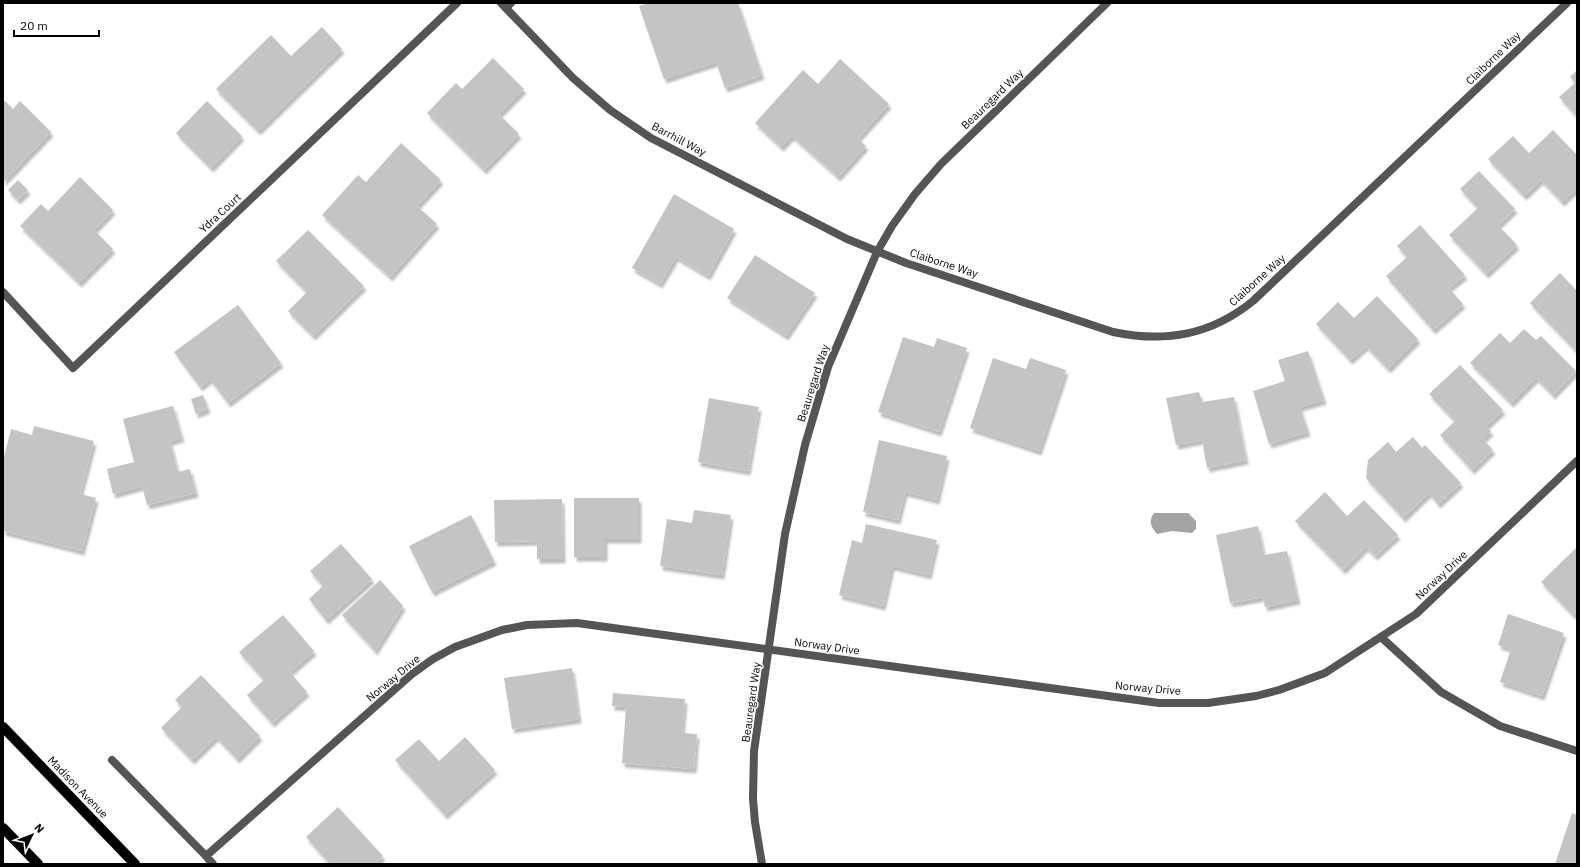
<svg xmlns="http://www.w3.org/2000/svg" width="1580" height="867" font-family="'IBM Plex Sans',sans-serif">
  <defs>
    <filter id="shadow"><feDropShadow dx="2.5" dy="4.5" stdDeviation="1" flood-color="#0004"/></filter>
  </defs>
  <rect width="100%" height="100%" fill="#fff"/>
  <path fill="#a3a3a3" d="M1154,513h34l8,8v8l-4,4 -20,-2 -15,3c-6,-7 -9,-13 -3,-21z"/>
  <path fill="#c4c4c4" filter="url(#shadow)" d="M649,3h89l24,72 -37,13 -9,-26 -52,17 -25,-73z
    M322,27l20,22 -84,82 -42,-42 55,-54 20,21z
    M493,58l31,31 -25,25 20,20 -35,36 -57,-57 29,-30 6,6z
    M840,59l49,45 -31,34 8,8 -28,31 -46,-41 -11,11 -26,-24 48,-53 15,14z
    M1577,70v46l-18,-19 16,-14 -5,-6z
    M3,99l10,10 7,-8 31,31 -48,50z
    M207,101l35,35 -31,32 -35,-35z
    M1553,130l24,25v33l-15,14 -21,-22 -17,16 -36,-37 25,-23 16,17z
    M401,143l40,37 -24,26 20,18 -47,53 -68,-62 36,-40 8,7z
    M1479,171l36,38 -17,16 19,20 -31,29 -37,-39 29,-27 -18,-19z
    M80,177l33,33 -19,20 19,19 -34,34 -59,-57 21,-22 7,7z
    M18,180l10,10 -10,10 -10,-10z
    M674,194l60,35 -26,47 -32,-19 -16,27 -28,-16z
    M1420,225l45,50 -16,13 14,16 -30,26 -47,-54 21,-19 -10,-11z
    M308,230l56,56 -51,50 -25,-25 19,-19 -31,-31z
    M755,255l60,38 -29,43 -59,-38z
    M1560,273l17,18v61l-47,-49z
    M1377,296l41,43 -30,30 -22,-23 -16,14 -34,-36 22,-22 16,16z
    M238,305l43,58 -53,40 -18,-24 -10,8 -26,-35z
    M1524,329l12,11 5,-4 35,35 -23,24 -17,-17 -25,25 -41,-40 30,-30 10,10z
    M903,337l31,10 3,-9 30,10 -28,84 -61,-20z
    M1308,351l16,49 -24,7 8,25 -39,12 -16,-53 32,-10 -7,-21z
    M993,358l33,11 4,-11 36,12 -27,81 -69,-23z
    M1460,365l43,45 -17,16 5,5 -8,8 10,11 -21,20 -32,-35 15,-14 -26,-27z
    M1199,392l3,10 32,-5 12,63 -39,8 -5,-28 -26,5 -10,-47z
    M203,395l5,14 -12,5 -5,-15z
    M709,398l50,9 -11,64 -50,-9z
    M173,406l9,32 -12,3 8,31 12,-3 6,24 -49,12 -5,-19 -29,8 -6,-25 27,-7 -11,-43z
    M34,426l60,15 -14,53 16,4 -14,53 -79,-20v-70l8,-32 21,6z
    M1413,437l9,11 3,-3 36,38 -23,21 -9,-11 -26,25 -37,-40 2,-18 20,-18 8,10z
    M879,440l68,16 -10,44 -32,-8 -7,28 -35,-8z
    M1325,492l22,24 17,-16 34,35 -23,21 -9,-9 -23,23 -48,-49z
    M574,498h65v41h-34v18h-31z
    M562,499l1,60h-26v-18l-42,1 -1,-42z
    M694,510l37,5 -9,60 -62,-9 7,-47 25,4z
    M471,515l23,46 -62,31 -23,-46z
    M866,524l71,16 -8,35 -37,-9 -9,40 -44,-11 13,-55 10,3z
    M1258,526l6,29 23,-4 11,49 -33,7 -2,-10 -33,6 -14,-68z
    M341,544l31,35 -46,41 -17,-21 14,-13 -13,-15z
    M1577,547v64l-4,4 -32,-33z
    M380,580l23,26 -28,45 -33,-36z
    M1508,614l56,19 -22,63 -42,-14 11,-33 -13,-4z
    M283,615l31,36 -24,21 17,20 -35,31 -25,-28 17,-15 -25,-28z
    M572,668l7,51 -67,10 -8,-51z
    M201,675l59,61 -23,23 -21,-22 -24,23 -31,-32 21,-21 -7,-7z
    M613,693l72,6 -3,34 15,1 -3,35 -72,-6 4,-56 -14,-1z
    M465,737l30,33 -50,45 -50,-55 24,-21 20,22z
    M338,807l45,49 -9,8h-44l-24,-27z
    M1572,813l5,2v49h-22z"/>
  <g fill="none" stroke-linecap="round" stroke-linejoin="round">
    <g stroke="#dbdbdb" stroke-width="11">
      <path id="primary" d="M3,727l132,137
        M3,828l35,36"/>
    </g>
    <path stroke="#555" stroke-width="8" d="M506,8l5,-5"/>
    <path stroke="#555" stroke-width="8" d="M501,3l72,75 37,32 41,28 196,101 59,24 207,69c53,11 98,3 140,-31l314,-298
      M3,292l70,76 384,-365
      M1382,638l59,54 59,34 77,25
      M112,760l94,96 206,-182 21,-15 22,-12 47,-17 25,-5 50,-2 582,80h49l48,-7 23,-6 46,-17 91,-59 161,-153
      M206,856l7,8
      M762,864l-7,-42 -2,-23 1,-48 31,-217 20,-89 23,-78 49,-115 15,-26 23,-32 26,-30 166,-161"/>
    <use href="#primary" stroke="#000" stroke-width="10"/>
  </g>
  <g text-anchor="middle" stroke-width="3" stroke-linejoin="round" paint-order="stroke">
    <g font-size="11" fill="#000" stroke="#fff">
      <text transform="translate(1493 58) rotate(-44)" y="4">Claiborne Way</text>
      <text transform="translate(992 99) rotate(-44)" y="4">Beauregard Way</text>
      <text transform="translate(679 139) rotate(28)" y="4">Barrhill Way</text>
      <text transform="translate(220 213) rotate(-43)" y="4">Ydra Court</text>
      <text transform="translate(944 263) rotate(18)" y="4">Claiborne Way</text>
      <text transform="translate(1257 280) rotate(-42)" y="4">Claiborne Way</text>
      <text transform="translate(813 383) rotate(-72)" y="4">Beauregard Way</text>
      <text transform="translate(1441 575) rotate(-43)" y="4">Norway Drive</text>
      <text transform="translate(827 646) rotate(8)" y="4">Norway Drive</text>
      <text transform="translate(393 678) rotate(-40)" y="4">Norway Drive</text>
      <text transform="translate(1148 688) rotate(5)" y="4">Norway Drive</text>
      <text transform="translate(751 702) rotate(-82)" y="4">Beauregard Way</text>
      <text transform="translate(78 787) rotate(46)" y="4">Madison Avenue</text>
    </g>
  </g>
  <rect width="1580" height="867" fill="none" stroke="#000000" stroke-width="8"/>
  <g transform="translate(32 835) rotate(47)" stroke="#ffffff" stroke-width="3" paint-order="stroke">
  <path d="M0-3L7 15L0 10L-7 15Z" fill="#000000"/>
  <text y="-6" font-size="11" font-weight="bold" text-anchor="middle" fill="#000000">N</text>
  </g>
  <path d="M14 30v6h85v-6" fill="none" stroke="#000000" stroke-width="2"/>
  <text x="20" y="30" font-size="12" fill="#000000" stroke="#ffffff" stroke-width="3" paint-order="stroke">20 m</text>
</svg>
